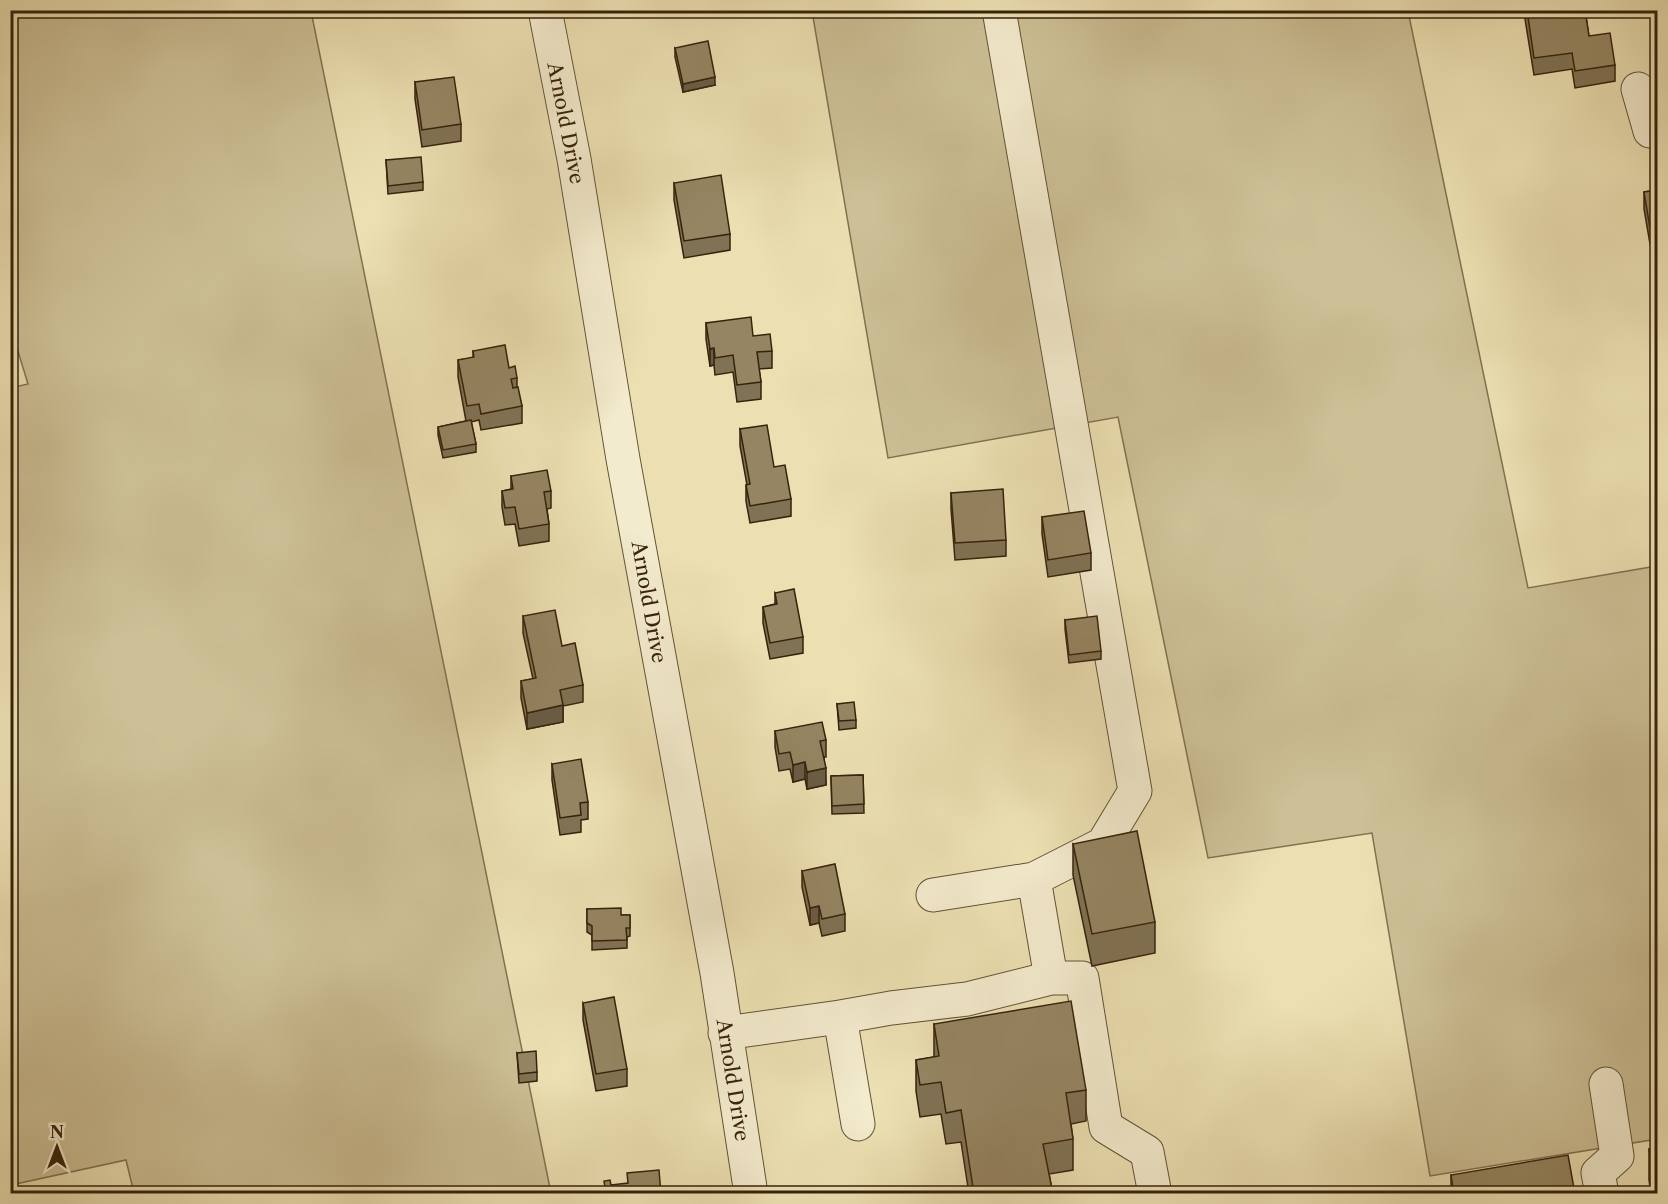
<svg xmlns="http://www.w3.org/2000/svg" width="1668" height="1204" font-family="'Libre Caslon Text',serif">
  <rect width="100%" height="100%" fill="#ece0b2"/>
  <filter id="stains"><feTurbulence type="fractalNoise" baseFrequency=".00333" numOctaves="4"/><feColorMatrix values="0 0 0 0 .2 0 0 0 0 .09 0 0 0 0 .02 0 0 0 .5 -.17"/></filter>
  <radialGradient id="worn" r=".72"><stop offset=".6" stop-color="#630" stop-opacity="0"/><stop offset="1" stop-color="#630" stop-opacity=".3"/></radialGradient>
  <path fill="#cdc096" stroke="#827151" stroke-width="1.5" d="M11,11h300l240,1182h-417l-8,-33 -115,25 -1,-797 18,-4 -18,-59z
    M812,11h596l120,577 129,-22v573l-227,37 -58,-343 -164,25 -90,-441 -230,41z"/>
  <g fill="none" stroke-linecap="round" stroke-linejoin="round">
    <g stroke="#645236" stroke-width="35">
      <path id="minor" d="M545,10l29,149 49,300 94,514 34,221
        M999,10l136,781 -32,53 -69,35
        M1638,89l12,42 8,-2
        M933,895l101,-16 17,99
        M840,1017l51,-9 76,-9 84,-21h31l24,149 41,25 8,42
        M725,1033l115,-16 18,107
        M1602,1194l-4,-21 19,-17 -11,-72"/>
    </g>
    <use href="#minor" stroke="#f3ebcd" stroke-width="33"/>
  </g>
  <path fill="#807254" stroke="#37220c" stroke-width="1.5" d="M1525,10h60l4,26 26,29v16l-40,7 -3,-19 -38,6 -9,-56z
    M675,48l40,37 -32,7 -8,-35z
    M415,82l46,42v17l-39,6 -7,-48z
    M386,160l37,22v8l-35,4z
    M674,183l56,51v16l-46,8 -10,-58z
    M1658,190v53l-8,1 -6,-35v-17z
    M706,323l66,28v17l-13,1 2,13v17l-24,3 -4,-30 -18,3 -1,-10 -4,1 -4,-27z
    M473,351l44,27v9l5,19v17l-41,7 -2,-10 -8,2 5,22v8l-33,6 -5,-23v-8l28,-6 -8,-44v-17l15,-2z
    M740,429l34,38 17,32v17l-41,7 -4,-22v-16h1l-7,-39z
    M511,476l40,15v17l-4,1 2,15v17l-30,5 -4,-22 -10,1 -3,-18v-16l9,-2z
    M951,493l55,47v16l-51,4 -4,-51z
    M1042,517l49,36v17l-43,7 -6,-43z
    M775,593l28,44v16l-33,6 -7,-36v-16l12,-3z
    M523,616l39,30 21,39v17l-20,4v16l-36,7 -6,-31v-17l12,-2 -10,-46z
    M1065,620l36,31v8l-32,4 -4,-34z
    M837,704l19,16v8l-17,2z
    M775,731l51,9v17h-2l2,28 -19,4 -2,-10 -12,3 -3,-13 -11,2 -4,-24z
    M552,764l36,38v17l-7,1v12l-21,3 -8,-55z
    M863,775l1,38 -32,1 -1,-38z
    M1073,844l82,78v31l-63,13 -19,-91z
    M802,871l43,43v17l-23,5 -3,-13 -9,2 -8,-38z
    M587,909l34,6h9v21l-3,1v11l-35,2v-15l-5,-3z
    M583,1003l44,66v17l-31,5 -13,-71z
    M934,1024l152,66v31l-15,3 2,15v31l-24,4 4,20h-84l-8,-52 -15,2 -5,-30 -21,3 -4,-26v-31l18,-3z
    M517,1053l20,19v9l-18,2z
    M1658,1147v47h-7l-2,-14v-31z
    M1451,1175l124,19h-124z"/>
  <path fill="#685d45" stroke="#37220c" stroke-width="1.5" d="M715,77v8l-32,7v-8z
    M714,348v17l-4,1v-17z
    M563,705v17l-36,7v-16z
    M805,762v17l-12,3v-17z
    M826,768v17l-19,4v-17z
    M819,906v17l-9,2v-17z"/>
  <path fill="#958562" stroke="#37220c" stroke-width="1.5" d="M1527,10h58l4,26 21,-3 5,32 -40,6 -3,-18 -38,5z
    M708,41l7,36 -32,7 -8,-36z
    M454,77l7,47 -39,6 -7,-48z
    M421,157l2,25 -35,4 -2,-26z
    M721,175l9,59 -46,7 -10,-58z
    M1658,190v37l-8,1 -6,-36z
    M751,317l2,19 17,-2 2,17 -15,1 4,30 -24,3 -4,-30 -18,3 -1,-10 -4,1 -4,-26z
    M505,345l4,23 6,-2 2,12 -6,1 2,9 5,-1 4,19 -41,8 -2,-10 -12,2 -9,-46 16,-3 -1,-6z
    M471,420l5,24 -33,6 -5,-23z
    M767,425l7,42 11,-2 6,34 -41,7 -4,-21 4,-1 -10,-55z
    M547,470l4,21 -7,1 5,32 -30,5 -4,-22 -10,1 -3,-17 11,-2 -2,-13z
    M1003,489l3,51 -51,3 -4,-50z
    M1084,511l7,42 -43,7 -6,-43z
    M794,589l9,48 -33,6 -7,-36 14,-3 -2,-11z
    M555,610l7,36 13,-3 8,42 -23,5 3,15 -36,8 -6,-32 15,-3 -13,-62z
    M1097,616l4,35 -32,4 -4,-35z
    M854,702l2,18 -17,1 -2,-17z
    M822,722l4,18 -6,1 6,27 -19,4 -2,-10 -12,3 -3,-13 -11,2 -4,-23z
    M581,759l7,43 -8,1 1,12 -21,3 -8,-54z
    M863,775l1,29 -32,2 -1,-30z
    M1137,831l18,91 -63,12 -19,-90z
    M835,864l10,50 -23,5 -3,-13 -9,2 -8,-37z
    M621,908v7h9v13h-4l1,12 -35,1v-15l-5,-3v-14z
    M614,997l13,72 -31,5 -13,-71z
    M1071,1001l15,89 -20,3 7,46 -30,5 10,50h-79l-13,-84 -15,3 -5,-31 -21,3 -4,-25 23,-4 -5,-32z
    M536,1051l1,21 -18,2 -2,-21z
    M1658,1147v36l-3,1 -6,-35z
    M1568,1155l7,39h-121l-3,-19z
    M659,1170l2,24h-55l-2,-13 6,-1 1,5 17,-2 -1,-10z"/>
  <g text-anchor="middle" stroke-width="6" stroke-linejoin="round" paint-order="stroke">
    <g font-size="20" fill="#37220c" stroke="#f3ebcd">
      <text transform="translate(566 123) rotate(79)" y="7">Arnold Drive</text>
      <text transform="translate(649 602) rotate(80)" y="7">Arnold Drive</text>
      <text transform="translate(733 1080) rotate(81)" y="7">Arnold Drive</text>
    </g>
  </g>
  <rect width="1668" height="1204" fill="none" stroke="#ece0b2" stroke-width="36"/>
  <rect x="12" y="12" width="1644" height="1180" fill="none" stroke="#37220c" stroke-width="3"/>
  <rect x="18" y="18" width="1632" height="1168" fill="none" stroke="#37220c" stroke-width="1.5"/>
  <g transform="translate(57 1147)" stroke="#f3ebcd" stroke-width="4.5" paint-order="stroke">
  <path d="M0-4.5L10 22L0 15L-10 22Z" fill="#37220c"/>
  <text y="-9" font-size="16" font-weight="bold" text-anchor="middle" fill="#37220c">N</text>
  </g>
  <rect width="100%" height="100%" filter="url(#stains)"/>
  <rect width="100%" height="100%" fill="url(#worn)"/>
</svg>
